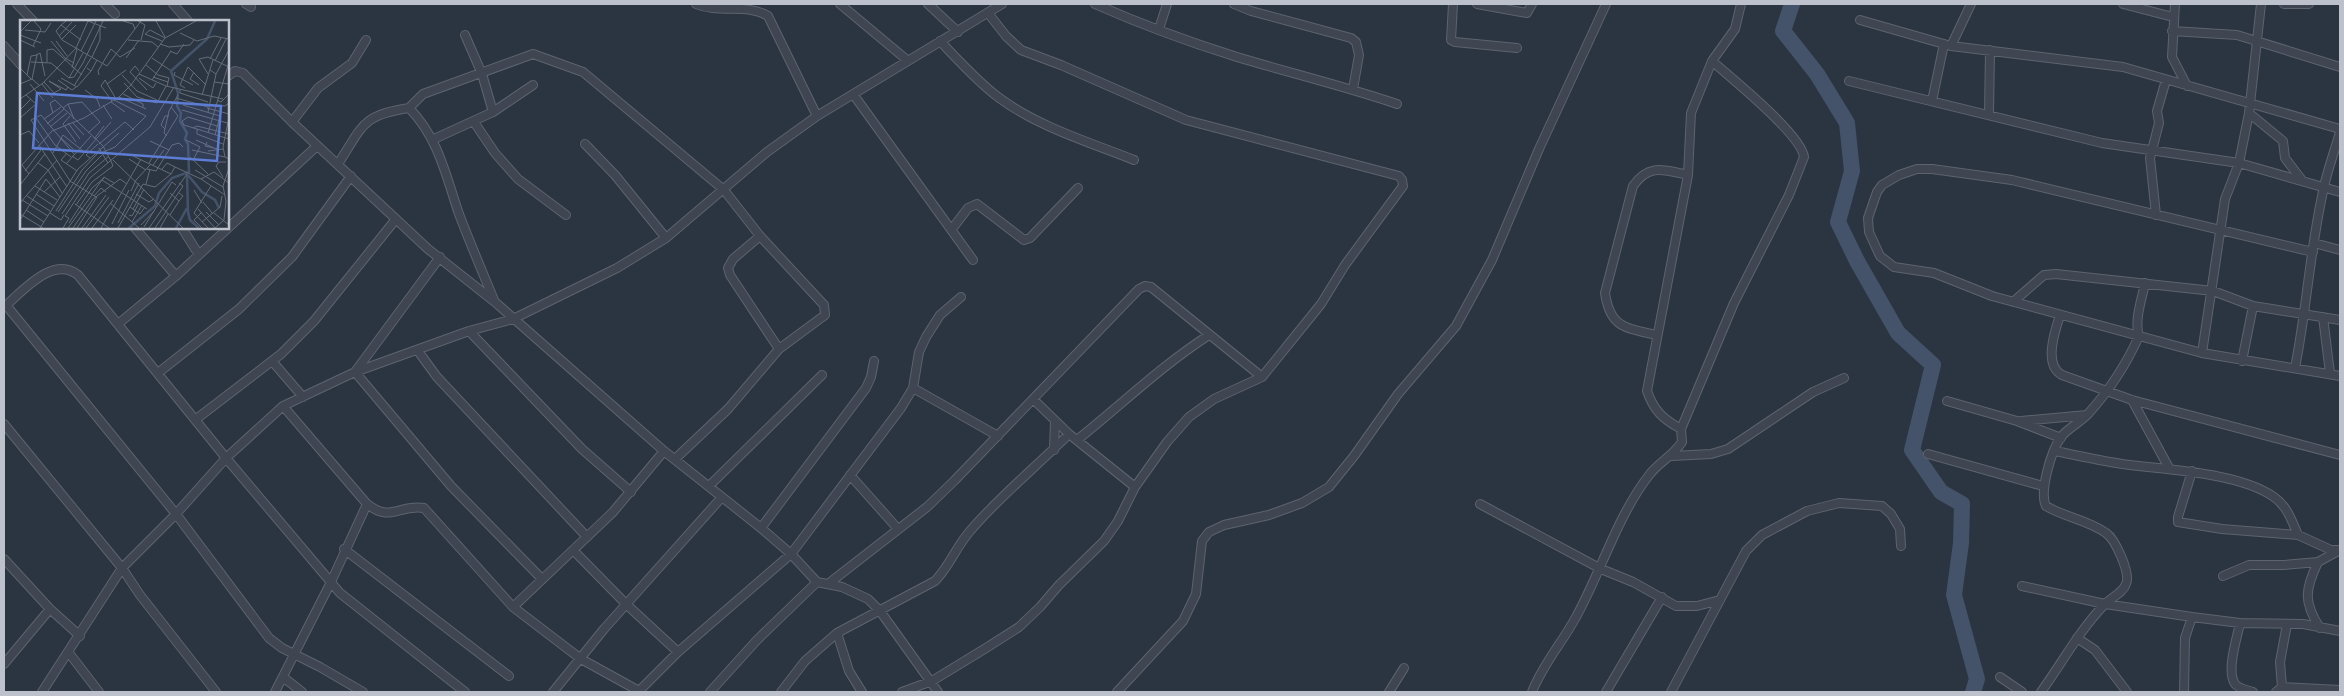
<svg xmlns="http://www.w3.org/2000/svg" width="2344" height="696" font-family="Signika,sans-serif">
  <rect width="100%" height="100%" fill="#2b3441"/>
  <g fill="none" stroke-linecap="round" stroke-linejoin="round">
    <path stroke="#445369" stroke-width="16" d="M1792,4l-9,27 34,43 30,49 5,48 -14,51 19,39 41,72 35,32 -21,85 29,42 21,12 -1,39 -7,52 23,84 -4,13"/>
    <g stroke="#5d646e" stroke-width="10">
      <path id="minor" d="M17,4l16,17
        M105,4l10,10
        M173,4l15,17
        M246,4l5,3
        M696,4c23,10 51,-1 72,12l49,100
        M840,4l67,56
        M928,4l30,28
        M1095,4c45,20 94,38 142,53 53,16 107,29 160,47
        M1234,4l17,7 100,27 5,4 3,13 -6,34
        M1453,4l-2,36 4,2 62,6
        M1477,4l50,9 5,-9
        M2123,4l50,13
        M2175,4l-3,53 15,29
        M2284,4h25
        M1860,20l91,26 172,21 217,62
        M1159,29l8,-25
        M2172,31l65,4 103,32
        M940,41c19,20 37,40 58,56 40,30 91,45 136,63
        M4,46l17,19
        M1951,46l20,-42
        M228,76l7,-5 8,2 49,49 136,127 67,53 169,149 97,77 30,26 26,28 25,5 26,12 12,12 58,81
        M1849,81l253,62 137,20 101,29
        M853,94l120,166
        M1932,101l12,-57
        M409,108l14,-14 110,-40 50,18 141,118 36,46 64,69 1,10 -46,34 -51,60 -53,50
        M493,112l40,-27
        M2249,113l34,28 2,17 16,21
        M1989,114l1,-64
        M292,122l26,-34 34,-25 14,-23
        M474,122l21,31 23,26 48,36
        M434,139l59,-27 -11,-38 -17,-39
        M585,144l30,31 51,63
        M338,164c25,-38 23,-49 71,-56 29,29 37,68 50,106 11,29 23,57 35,86
        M2156,215l-6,-57 9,-35 -2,-12 9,-31
        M135,228l41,48
        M182,228l17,27
        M952,229l16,-21 9,-4 47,36 6,-2 48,-50
        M760,236l-27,23 -5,9 2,7 49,74
        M2314,243l26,7
        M2313,252l-301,-72 -80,-11h-15l-18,6 -17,10 -5,7 -9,26 1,14 11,24 14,11 40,6 58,23 210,57 138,23
        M440,257l-85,115 96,114 90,92
        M2013,302l31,-27 12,-1 157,17 40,15 87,14
        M6,305l170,209 93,124 13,10 38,19 43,25
        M4,307c19,-16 49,-52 74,-32l148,183 114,135 125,99
        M2060,315c-5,16 -17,50 2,60l70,25 208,55
        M2323,317l7,56
        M118,324l58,-48 141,-130
        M469,331l113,118 49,43
        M1656,335c-30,-7 -46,-7 -51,-42l28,-107c16,-23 31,-16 55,-11
        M418,351l19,26 150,160
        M2202,353l23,-154 14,-36 10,-50 12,-109
        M272,361l31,36
        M2242,361l11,-55
        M2295,368c12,-60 15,-121 29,-181 4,-19 11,-37 16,-55
        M158,373l81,-64 53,-52 59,-81
        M913,388l85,48
        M1033,399l36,35 66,53
        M2132,400l37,68
        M1947,401l70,20 44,17
        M283,406l84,98
        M195,420l86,-66 33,-33 82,-102
        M2021,421l66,-6
        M4,424l118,144 18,27 76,97
        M1681,429c-18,-10 -27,-18 -34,-38l41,-216 3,-62 21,-52 23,-32 6,-25
        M1077,440c44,-35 84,-74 132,-105
        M1054,450l1,-29
        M2055,451c25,5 50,11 75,14 40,5 110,8 144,32 13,9 18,24 24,38
        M1928,454l115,32
        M1672,456l39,-2 17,-5 85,-57 31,-14
        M2192,471l-14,46v5l44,7 76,6 33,15h9
        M850,475l48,54
        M709,486l113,-111
        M1480,504l121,65 32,13 43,24h21l23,-6
        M761,528l105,-140 5,-11 3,-16
        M344,549l165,127
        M574,551l52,53 52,48
        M4,559l46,50 30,27
        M2318,562c-13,27 -15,40 2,66
        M2223,576l26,-11h35l34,-3 22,-12
        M828,584l99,-77 27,-26 185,-192 6,-3 6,1 111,90
        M2022,586l83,18 87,13 48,6 63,1 37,7
        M513,607l100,-95 51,-61
        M2240,623c-3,15 -14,48 -5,61 4,5 12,6 18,8
        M837,633l12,38 13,21
        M2077,638l18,12 32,42
        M69,653l30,39
        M4,664l46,-55
        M283,677l19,15
        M2000,677l22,15
        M2282,687l58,3
        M42,692l80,-124 54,-54 50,-56 57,-52 72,-34 114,-41 44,-12 104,-51 49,-30 101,-86 50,-36 185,-112
        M275,692l56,-110 36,-78c24,19 31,0 57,4l89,99 68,52 58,32
        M553,692l51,-63 118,-132
        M638,692l40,-40 113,-98 110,-146 12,-20 6,-36 7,-15 14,-22 21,-18
        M710,692l47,-52 60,-58
        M781,692l24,-31 32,-28 98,-52c14,-14 21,-34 35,-50 28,-33 68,-66 99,-97
        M902,692l30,-11 54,-33 33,-21 21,-20 19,-22 45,-44 14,-20 17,-34 32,-45 22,-25 25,-18 48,-22 59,-73 24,-39 58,-79 -1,-6 -3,-4 -213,-56 -125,-55 -40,-15 -15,-14 -18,-23
        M1117,692l66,-71 13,-27 6,-53 7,-9 15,-7 45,-10 33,-12 27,-16 25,-31 44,-62 58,-68 36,-66 47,-111 67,-145
        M1389,692l15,-24
        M1532,692c11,-28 30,-49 44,-75 25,-45 42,-103 74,-143 9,-12 23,-18 32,-32l-1,-13 53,-126 55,-108 15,-38c-3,-23 -73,-79 -92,-96
        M1606,692l56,-95
        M1671,692l75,-141 16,-16 45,-24 32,-8 43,3 9,8 9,15 1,17
        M2041,692c21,-29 38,-61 63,-87 6,-7 19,-12 22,-21 5,-11 -11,-45 -20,-51 -18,-13 -42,-16 -60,-27 -7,-14 5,-55 15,-69 6,-8 18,-14 26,-22 22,-24 39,-50 52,-79 -5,-16 3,-37 6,-53
        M2184,692l1,-54 7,-21
        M2276,692l6,-5 -2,-25 7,-38"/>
    </g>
    <use href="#minor" stroke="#3f4651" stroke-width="8"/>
  </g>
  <g transform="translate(20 20)">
    <rect width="209" height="209" fill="#2b3441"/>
    <path fill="none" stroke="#445369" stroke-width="2.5" d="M167,154l1,38 2,8 9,8M168,155l14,17 13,8 4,8M109,208l26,-22 4,-13 13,-15 17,-6 -1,-28 -3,-5 2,-6 -7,-12 1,-8 -4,-7 1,-13 -7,-22 36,-32 8,-18M156,208l11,-20"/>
    <path fill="none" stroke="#656c78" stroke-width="1" d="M46,1l-5,4 20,15M68,1l18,7M103,1l10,3 2,5M118,1l7,4 -4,15M136,1l9,16M41,5l-5,6 6,9 45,26 34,-45M5,10l20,2 6,-9M0,12l11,-11M160,13l17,8 17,-5 15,3M125,14l5,-4 15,8M125,14l17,7M0,15l21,8M39,16l13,-14M42,19l14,-14M0,20l15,7M108,20l24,2 6,5M31,21l14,17 9,5M36,21l11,15M140,24l9,3 21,-2 4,-5M13,26l8,-17 -7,-8M61,31l15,-30M150,31l7,3 7,-10M16,35l4,-2 5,23M72,37l8,-17v-14M106,38l13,-18M132,38l18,12M190,39l11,-21M195,41l11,-22M11,42l20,1 18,15 14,-25M27,42v-12l6,-1 29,26M126,45l12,10 11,3 -2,8M0,48l11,11M52,48l5,-19M67,48l4,3 6,-11M119,51l-4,-5 -5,6 17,18M155,52l-1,3 19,10M174,52l-4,7 9,6M119,54l27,12 57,13M188,54l-9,-15 9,-2 21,10M196,54l13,-24M7,55l4,-19 6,-1 -5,24M79,55l-1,-4 13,-22 9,8 15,-9M102,55l15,16 20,9M133,57l15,5M41,58l16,9 14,-16M49,58l5,-1 9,-14 20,-42M119,58l14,10 3,-5M38,60l14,10 4,-3M132,60l19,-29M29,61l17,9 2,-3M24,62l10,11 7,-4 -12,-8M194,62l15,2M104,63l13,14 20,6 9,-17M0,64l12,-5 7,6M10,64l14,17M22,64l11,14M87,64l19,-14M54,66l17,-28M165,68l-5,-3 8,-18 18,18M160,69v4l28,9M65,70l12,9 3,8M103,74l20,10v3M182,75l11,-35M99,77l27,12M156,78l32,9M0,79l23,-16 33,-35 12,-27M197,80l4,2 8,-8M92,81l-11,-15 4,-6 11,19M91,82l14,10M48,84l14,-2 18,20 -12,11M83,85l9,14M163,85l37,11 -5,19M195,85l10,1 4,-3M43,88l5,-4 6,15M187,88l22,6M0,90l11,-11M162,90l45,13M188,92l8,-38 -6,-4M33,93l-3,-10 5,-3 48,46 8,15M50,96l-7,8 13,18M209,97l-6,30 2,10 4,2M0,98l16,-14 -10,-9M16,98l19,27 16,12M24,99l17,-12M52,102l12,13M48,103l12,16M27,104l17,-15M197,106l-29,-9 -6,4 2,4 45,14M30,107l17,-14M173,108l4,-2 32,8M145,109l-4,-4 4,-9h4M177,109v5l26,10M188,113l21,-71M0,115l9,-4 10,12M147,116l-3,-3 5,-22 9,-16M41,118l12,11M74,119l10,-13M166,120l14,7 -7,13M176,120l18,8M130,121l19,9M187,122l-2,4 13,3M79,124l26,-22 9,8M19,125l28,42M79,128l9,15M172,130l33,7M188,131l15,-2M33,133l10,-18 20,16M47,133l-6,7 16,11M81,133l14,-6 31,-31 -32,-16M54,134l-33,-39 -10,5 39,61 26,16M52,136l6,4 33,-38M113,136l38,18 4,-7 26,12 24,16M170,137l18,17M70,138l-4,-3 12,-11M109,139l17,11M93,140l70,68M18,143l10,7 14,23M129,143l29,-47 -7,-9M46,144l25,-28M133,145l11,-15M127,149l9,2 16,-26 7,-2 4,4M142,149l5,-6 8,4M175,150l28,17M5,151l16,-21M9,154l-7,-9 30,-34 32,-13 35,-21 12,-12 34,-47 31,-17M203,157l-7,-11 3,-4h7M26,159l14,18M181,159l13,-7 15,11M82,160l45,29M126,164l4,-15M0,165l25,-31M15,166l22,14M174,170l8,13M111,171l5,-11 15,-16M24,172l16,-15M150,173l9,8 4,-5 -4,-3M16,174l18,12M72,174l12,-17 10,6M116,174l13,8 5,-3M7,176l23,15M74,176l7,-8 5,4M2,180l26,16M183,182l10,12M0,183l37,-43M90,183l29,25M55,184l34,24M56,185l16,-23 21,-16 -2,-5M110,187l10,7 5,-7M113,189l11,-20M178,189l17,19M6,190l18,12M36,191l26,-41 16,-17M38,192l28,-41 16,-16M186,192l13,13M30,193l11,7 3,-5M181,193l-7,7 8,8M194,193l15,12M0,194l23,14M42,194l27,-41 20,-17M109,195l3,1 7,-13M150,195l9,-14M45,196l25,-38 60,-51 24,-40M0,200l26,-41M112,202l10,-17M182,202l18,-15 2,-11M49,203l23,-35 12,-10M98,203l21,-40M92,204l17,-34M121,205l14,-15M124,207l28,-45 4,3M20,208l38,-59 41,-36M43,208l6,-10 -4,-2M48,208l24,-33M53,208l20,-29 27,-20 7,5M57,208l20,-31M62,208l24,-33M66,208l23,-31M72,208l21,-28M81,208l40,-69M98,208l25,-44 12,3 16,-13M129,208l38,-54M135,208l28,-42 -4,-3M140,208l8,-14M188,208l-14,-15 17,-27M195,208l9,-8 2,-19 -3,-15 6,-18"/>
    <path fill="#5d7cd3" fill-opacity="0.15" stroke="#5d7cd3" stroke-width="2.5" d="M17,73l184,13 -4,55 -184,-13z"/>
    <rect width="209" height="209" fill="none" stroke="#bcc1cb" stroke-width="2.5"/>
  </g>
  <rect width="2344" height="696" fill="none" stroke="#bcc1cb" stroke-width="10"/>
</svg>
